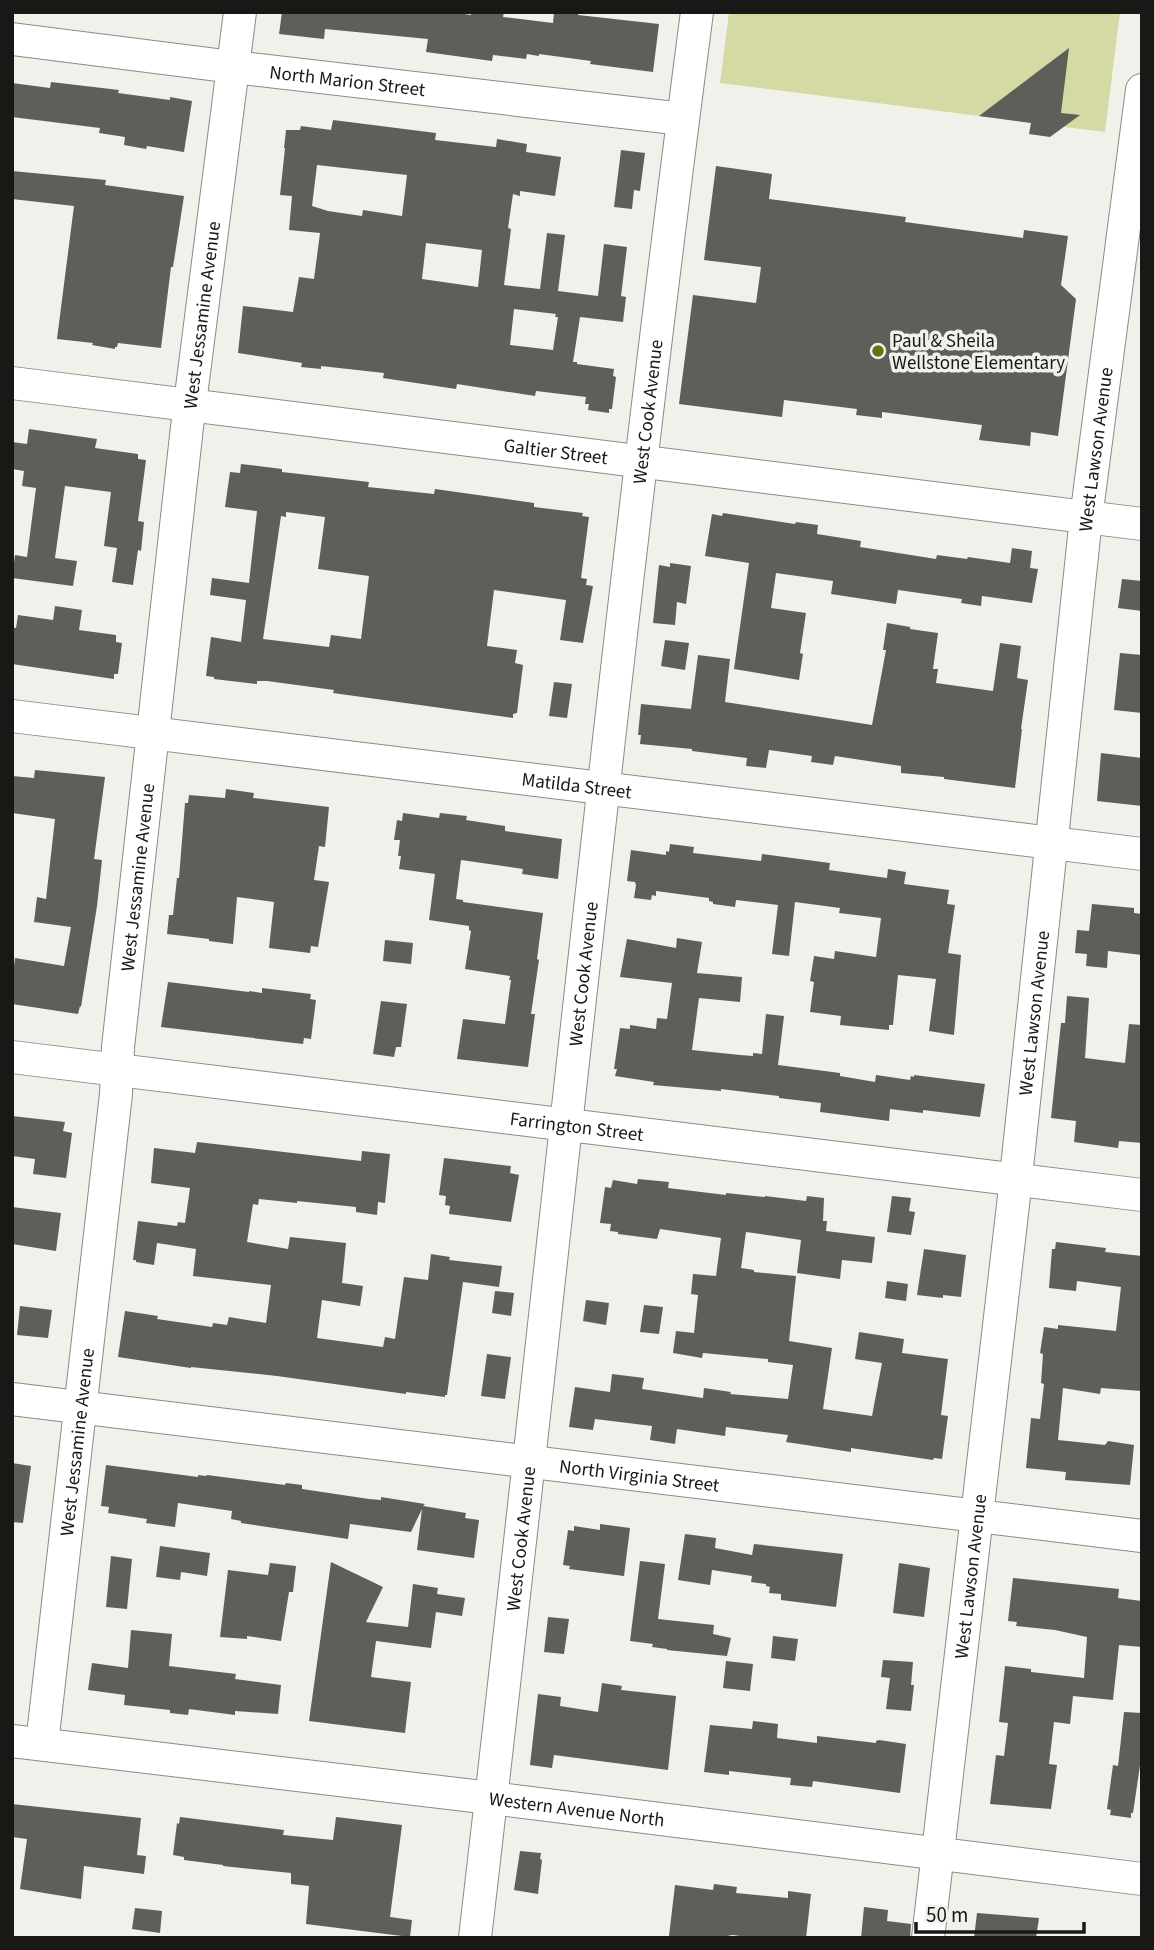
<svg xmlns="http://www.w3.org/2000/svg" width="1154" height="1950" font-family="'Source Sans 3',sans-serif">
  <rect width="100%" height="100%" fill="#f1f1eb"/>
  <path fill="#d5daa4" d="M729,12h391l-15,120 -385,-49z"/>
  <path fill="#5e5f59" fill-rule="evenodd" d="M282,12h168l21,3v-3h33l-1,5 50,6 1,-11h25l-1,3 81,9 -6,48 -63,-8 1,-3 -52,-7v2l-12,-2 -1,5 -33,-4 -1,6 -66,-9 2,-13 -103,-10 -1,10 -45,-5z
    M1069,48l-8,65 19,2 -30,22 -21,-3 2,-11 -52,-7z
    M51,82l68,8 -1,3 52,7v-3l22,4 -8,51 -37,-6 -1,3 -22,-4 1,-8 -26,-4 1,-5 -88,-11v-34l38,5z
    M333,120l103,13 -1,7 61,7 1,-8 30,5 -1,8 35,5 -6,39 -35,-5v5l-7,-2 -5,34 3,1 -7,56 36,4 7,-56 18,2 -7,56 40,5 6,-52 23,3 -6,49 5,1 -3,25 -43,-5 -7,45h4v2l37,5 -1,7 3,1 -4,32h-3v4l-21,-3 1,-6h-4l1,-7 -50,-6 -1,5 -78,-12 -1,5 -73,-11 1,-5 -63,-7v3l-20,-2 1,-4 -64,-10 5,-47 50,6 6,-35 15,2 6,-46 -31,-3 3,-34 -12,-1 5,-47h-1l2,-18h14l1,-4 30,4zM317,165l90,10 -5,41 -39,-6 -1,6 -34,-5 -16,-5zM426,243l56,7 -4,37 -56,-8zM514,309l42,5 -1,3h3l-5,33 -43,-5z
    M621,150l24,3 -5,38 -6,-1 -2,19 -18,-2z
    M716,166l56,8 -3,25 137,18 -1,5 118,16 1,-8 44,6 -7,49 15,14 -18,137 -27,-4 -1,14 -51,-6 3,-15 -100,-13v6l-26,-3 1,-6 -73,-9 -2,17 -103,-13 14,-109 63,8 5,-36 -57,-7z
    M12,171l94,9 -1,5 79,11 -11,71h-2l-10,81 -43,-5 -1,4h-2v2l-23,-4 1,-2 -36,-4 17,-133 -62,-7z
    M29,429l68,10 -2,9 43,6v5l8,1 -8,61 6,1 -3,29 -3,-1 -5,35 -21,-3 5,-34 -13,-2 7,-54 -46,-6 -10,72 22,3 -4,25 -61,-8 3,-23 12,2 9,-69 -14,-2 2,-15 -12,-2v-27l15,2z
    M241,464l41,5v3l87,10 -1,5 66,7 1,-5 99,14v4l49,6 -1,3 7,1 -8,61 6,1 -1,6 7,1 -10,57 -23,-3 6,-40 -72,-10 -7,56 30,4 -2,13 8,2 -6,48 -4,1v4l-180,-25 1,-3 -67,-9h-10v3l-43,-5v-2l-8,-1 5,-39 30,5 5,-42 -36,-5 2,-17 37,5 8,-72 -32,-4 5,-35 10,1zM286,512l39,5 -7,52 51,7 -8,63 -30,-4 -2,12 -66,-8 18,-123 5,1z
    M723,513l72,11 1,-2 22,3 -1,9 44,7 -1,6 76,12 1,-4 30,4 1,-2 42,6 2,-15 20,3 -2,17 8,1 -6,34 -50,-7 -1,10 -20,-3 1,-4 -64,-9 -2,14 -65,-10 2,-13 -57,-8 -5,35 35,5 -6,40 3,1 -4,26 -65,-11 15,-106 -44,-7 7,-42 10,2z
    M670,563l21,3 -5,38 -9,-2 -2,23 -22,-2 6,-58 11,2z
    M1122,579l20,2v30l-24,-3z
    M55,606l27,4 -3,20 37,5v7l6,1 -4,31h-4v5l-102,-15v-37l4,1 2,-13 35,5z
    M887,623l23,4v2l28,4 -5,36h5l-2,14 57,8 7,-48 21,3 -4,32 11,2 -7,49h1l-7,59 -71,-9v-2l-43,-4v-7l-66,-10 -2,9 -22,-3 1,-6 -43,-6 -3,18 -20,-2 1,-8 -55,-7v-2l-52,-5 1,-9h-3l3,-31 50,5 7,-54 32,4 -5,43 147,23 14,-75h-3z
    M665,640l24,3 -4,27 -24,-4z
    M1120,653l22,2v58l-28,-3z
    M554,682l18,2 -5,34 -18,-2z
    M1101,753l41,5v48l-45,-5z
    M35,770l70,7 -11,82 8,1 -5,46 -16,101 -1,-1 -2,8 -66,-10v-23l3,-23 49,8 7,-39 -37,-5 3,-25 9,2 9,-80 -43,-6v-37l22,2z
    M226,789l28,4 -1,5 76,9 -4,40 -6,-1 -5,34 15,2 -11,65 -7,-1 -1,7 -41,-5 5,-46 -37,-5 -4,47 -24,-3v-2l-42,-5 2,-19h4l4,-37h2l6,-75h3l1,-8 36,3z
    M403,813l36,5 1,-5 27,3 -1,4 39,6v5l57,8 -4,40 -36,-5 1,-5 -62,-9 -5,39 7,1v2l80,11 -6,46 2,1 -8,54h4l-7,53 -71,-8 6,-40 42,5 6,-44h-2l1,-4 -45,-7 6,-38 -2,-1v-4l-40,-6 6,-46 -36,-5 2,-13h-3l2,-16h-6l3,-20 5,1z
    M670,844l24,3 -1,6 68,8 1,-7 68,9 -1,7 58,8 1,-9 18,3 -2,12 45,6 -2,14 8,1 -7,48 13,2 -7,80 -25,-4 7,-52 -38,-4 -5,50h-4v5l-49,-5 1,-9 -31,-4 4,-30 -4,-1 4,-25 20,3 1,-8 41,6 5,-39 -42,-5 1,-5 -45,-6 -6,54 -17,-2 6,-49 -42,-5 -1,7 -22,-3v-2l-4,-1v-3l-53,-7v5l-4,-1 -1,5 -17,-2 2,-13 -1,-3 -8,-1 4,-31 35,5v-4l3,1z
    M1092,904l42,4v5l8,1v41l-34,-4 -1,17 -21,-2 1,-12 -12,-1 2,-23 12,1z
    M677,938l25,4 -5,31 45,4 -2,25 -41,-4 -7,52 48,5 13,1v-3l9,1 4,-40 18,2 -6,49 62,8v3l35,6 1,-7 34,5 1,-4 3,1v-2l71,9 -5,33 -57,-7v3l-33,-4 -1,12 -69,-9 1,-9 -42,-5v-2l-58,-7v2l-68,-6 1,-3 -39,-6 2,-7h-3l6,-41 10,1v-4l26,4 1,-11 10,1 5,-36 -52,-6 7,-38 49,9z
    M385,940l28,3 -2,21 -28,-3z
    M168,982l81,10v-1l13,2v-5l49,6 -1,5 6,1 -5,39 -7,-1 -1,6 -142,-17z
    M1067,996l22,2 -4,60 40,5 4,-39 13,1v118l-23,-2 -1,7 -44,-6 2,-21 -25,-3 10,-95h4z
    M381,1001l26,3 -6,43h-5l-2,10 -21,-3z
    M12,1116l53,6 -2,9 9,2 -6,45 -33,-4 2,-15 -23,-3z
    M197,1142l164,19 1,-10 28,3 -5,49 -7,-1 -1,13 -21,-3v-5l-59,-6v2l-38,-4 -1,6 -5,-1 -6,38 41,7 2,-12 56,6 -4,40 21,3 -3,20 -38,-6 -5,38 66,9 2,-10 10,2 9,-62 24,3 3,-26 19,3 -1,3 53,6 -3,21 -36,-5 -16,113h-2v2l-39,-5v2l-129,-18 -86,-9v1l-73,-11 7,-46 33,5 -1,3 55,8 1,-4 14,2 2,-8 37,6 5,-38 -78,-9 3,-27 -39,-6 -3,22 -18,-3v-2h-3l5,-39 39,5 1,-4 7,1 5,-35 -39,-5 3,-35 41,5z
    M444,1158l67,8 -1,7 9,2 -8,47 -62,-8 1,-8 -5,-1 1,-9 -7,-1z
    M638,1179l31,3 -1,6 58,7v-2l39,4v-1l41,5 1,-5 17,2 -1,23h4l-1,10 49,6 -3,26 -30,-3 -2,19 -43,-6 4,-33 -55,-8 -5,36 13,2v2l42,4 -7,65 43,7 -9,61 49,7 10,-53 -27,-4 4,-27 45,7 -2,14 46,6 -7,56 7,1 -6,43 -8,-1 -1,2 -82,-12v4l-45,-7 -20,-3 2,-7 -62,-8 -1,9 -48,-7 -2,15 -25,-4 2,-14 -57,-7 -2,11 -24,-3 6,-40 35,5 2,-18 32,4 -2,11 61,9 1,-10 27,4 -1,2 58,5 5,-34 -25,-3v-3l-65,-6 -1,5 -29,-5 3,-22 18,2 4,-38 -7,-1 2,-20 23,2 5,-38 -61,-9 -3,10 -39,-5v-2l-8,-1 1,-7 -11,-1 5,-36 6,1 2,-8 24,4z
    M892,1196l19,2 -2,13 6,1 -4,23 -24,-3z
    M12,1207l49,6 -5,38 -44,-7z
    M1056,1242l50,6 -1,4 37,4v135l-41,-3 -1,6 -37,-6 -5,52 47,5 3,-4 26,4 -4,40 -65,-5 1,-8 -40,-4 5,-50 9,1 4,-35 -3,-1 2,-29 -3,-1 4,-26 14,2v-4l58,6 5,-44 -44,-6 -1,10 -27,-3 3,-39h3z
    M924,1249l42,6 -5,42 -18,-2v3l-26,-3z
    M887,1281l21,3 -2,17 -21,-3z
    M495,1291l19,2 -3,23 -19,-3z
    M586,1300l23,3 -3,22 -23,-4z
    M644,1305l19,2 -4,27 -19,-2z
    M20,1306l32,4 -4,28 -31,-3z
    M487,1354l24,3 -6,42 -24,-3z
    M12,1463l19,3 -8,57 -11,-1z
    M106,1465l92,12v-2l8,1 1,-1 78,10 1,-2 16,2v4l67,10 12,1v-3l44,7 -2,2 43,7 -1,5 14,2 -5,38 -57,-8 5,-41 -11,23 -61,-8 -2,15 -107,-16v-2l-10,-2 1,-8 -54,-8 -3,24 -29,-4 1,-4 -39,-6 1,-6 -8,-1z
    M600,1524l30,4 -6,48 -55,-7 1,-3 -7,-1 5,-35 6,1v-5l26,4z
    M685,1534l31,4 -1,10 37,7 2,-11 89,10 -7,53 -55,-7v-6l-12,-1 1,-6 -4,-1v-2l-15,-2 1,-6 -40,-6 -2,15 -32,-5z
    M160,1546l50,7 -3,23 -26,-4 -1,8 -24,-3z
    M111,1556l21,3 -5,50 -21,-2z
    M640,1561l25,3 -7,55 56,6 -1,9 18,4 -4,18 -60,-6v-1l-15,-2 1,-3 -23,-3z
    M331,1562l52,25 -17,35 42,5 5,-43 25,4 -1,6 28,4 -3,18 -26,-4 -5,36 -55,-7 -5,36 40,5 -6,51 -96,-12z
    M270,1563l26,3 -3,26h-4l-8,49 -34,-5v3l-27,-2 8,-67 40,5z
    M899,1563l31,5 -6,49 -31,-4z
    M1013,1578l106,11 -1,9 24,3v46l-23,-2 -6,55 -40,-4 -3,28 -16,-2 -5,42 8,1 -6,44 -61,-5 6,-49 8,1 4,-33 -9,-1 6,-56 26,3v3l53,6 3,-41 -32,-7 -39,-4 1,-4 -9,-1z
    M548,1617l21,2 -5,35 -20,-2z
    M131,1630l41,4 -3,32 67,8 -1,5 46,6 -3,29 -43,-3v4l-46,-6 -1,6 -18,-2v-3l-46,-5 1,-10 -37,-5 4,-27 36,5z
    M773,1636l25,3 -3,22 -24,-3z
    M883,1660l30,2 -2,23h3l-3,26 -25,-2 4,-31 -9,-1z
    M726,1661l27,3 -3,27 -27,-3z
    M602,1683l20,3 -1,4 55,6 -8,74 -114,-15 -2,13 -22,-3 8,-71 23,3 -1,9 38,6z
    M1124,1712l18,1v39l-9,61h-2v5l-21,-3 1,-5 -4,-1 6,-44 5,1z
    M753,1721l25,3 -1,14 40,5v-7l59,7v-2l3,-1 27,4 -6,49 -87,-12 -1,6 -22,-2 1,-7 -62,-7v4l-25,-3 6,-47 42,4z
    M12,1804l129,14 -4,37 9,1 -2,18 -60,-8 -3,33 -61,-10 7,-50 -15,-2z
    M180,1817l104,13 -1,5 50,5 3,-23 66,8 -12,92 22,3 -2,17 -104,-13 3,-38 -18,-2v-11l-68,-7v-1l-39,-5v-3l-11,-2 4,-32 2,1z
    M520,1851l21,2 -1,6 2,1 -4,34 -24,-4z
    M714,1884l23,3 -1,6 52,5v-7l23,3 -5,44h-52l-21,-3 -6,1v2l-58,-2 6,-51 38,5z
    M864,1907l24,3 -1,11 24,3 -1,14h-49z
    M135,1908l27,3 -2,22 -28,-4z
    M977,1913l62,5 -3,20h-62z"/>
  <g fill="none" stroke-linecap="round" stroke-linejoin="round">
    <g stroke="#8a8b85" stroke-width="34">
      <g id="minor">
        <path id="s1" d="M12,39l221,28 450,52"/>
        <path id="s2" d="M12,383l1130,141"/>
        <path id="s3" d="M12,716l1130,138"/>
        <path id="s4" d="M12,1057l1130,138"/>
        <path id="s5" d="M12,1399l1130,137"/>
        <path id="s6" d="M12,1741l479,57 651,81"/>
        <path id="s7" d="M42,1744l74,-650 2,-47 69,-620 53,-415"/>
        <path id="s8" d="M475,1938c75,-642 138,-1285 222,-1926"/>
        <path id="s9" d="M928,1938l85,-733 73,-687 56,-428"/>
      </g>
    </g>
    <use href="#minor" stroke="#fff" stroke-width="32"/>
  </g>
  <circle fill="#6b6f14" stroke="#f1f1eb" stroke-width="2.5" cx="878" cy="351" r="7"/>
  <g text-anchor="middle" stroke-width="7" stroke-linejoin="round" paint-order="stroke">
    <g font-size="19" fill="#181916" stroke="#f1f1eb">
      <text dy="7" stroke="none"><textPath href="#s1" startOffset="338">North Marion Street</textPath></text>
      <text dy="7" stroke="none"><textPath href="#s7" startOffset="1438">West Jessamine Avenue</textPath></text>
      <text dy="7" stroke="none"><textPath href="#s8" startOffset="1536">West Cook Avenue</textPath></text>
      <text dy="7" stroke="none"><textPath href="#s9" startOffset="1498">West Lawson Avenue</textPath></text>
      <text dy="7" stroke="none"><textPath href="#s2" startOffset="548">Galtier Street</textPath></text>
      <text dy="7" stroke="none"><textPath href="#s3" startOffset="569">Matilda Street</textPath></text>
      <text dy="7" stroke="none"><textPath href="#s7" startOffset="872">West Jessamine Avenue</textPath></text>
      <text dy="7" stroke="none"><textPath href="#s8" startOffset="970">West Cook Avenue</textPath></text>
      <text dy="7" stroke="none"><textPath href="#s9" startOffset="931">West Lawson Avenue</textPath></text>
      <text dy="7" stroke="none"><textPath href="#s4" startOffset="569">Farrington Street</textPath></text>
      <text dy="7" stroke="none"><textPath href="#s7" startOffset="304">West Jessamine Avenue</textPath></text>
      <text dy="7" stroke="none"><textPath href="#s5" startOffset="632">North Virginia Street</textPath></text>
      <text dy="7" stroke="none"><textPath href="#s8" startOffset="402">West Cook Avenue</textPath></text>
      <text dy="7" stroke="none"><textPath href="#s9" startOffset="364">West Lawson Avenue</textPath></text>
      <text dy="7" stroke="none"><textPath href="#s6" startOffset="569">Western Avenue North</textPath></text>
    </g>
    <g font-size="19" fill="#181916" stroke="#f1f1eb" text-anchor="start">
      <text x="892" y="347">Paul &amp; Sheila<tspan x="892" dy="22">Wellstone Elementary</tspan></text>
    </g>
  </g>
  <rect width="1154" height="1950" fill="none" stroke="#181916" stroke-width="28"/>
  <path d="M916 1922v10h168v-10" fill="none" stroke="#181916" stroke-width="3.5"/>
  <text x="926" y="1922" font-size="21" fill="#181916" stroke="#f1f1eb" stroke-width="5" paint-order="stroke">50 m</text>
</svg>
